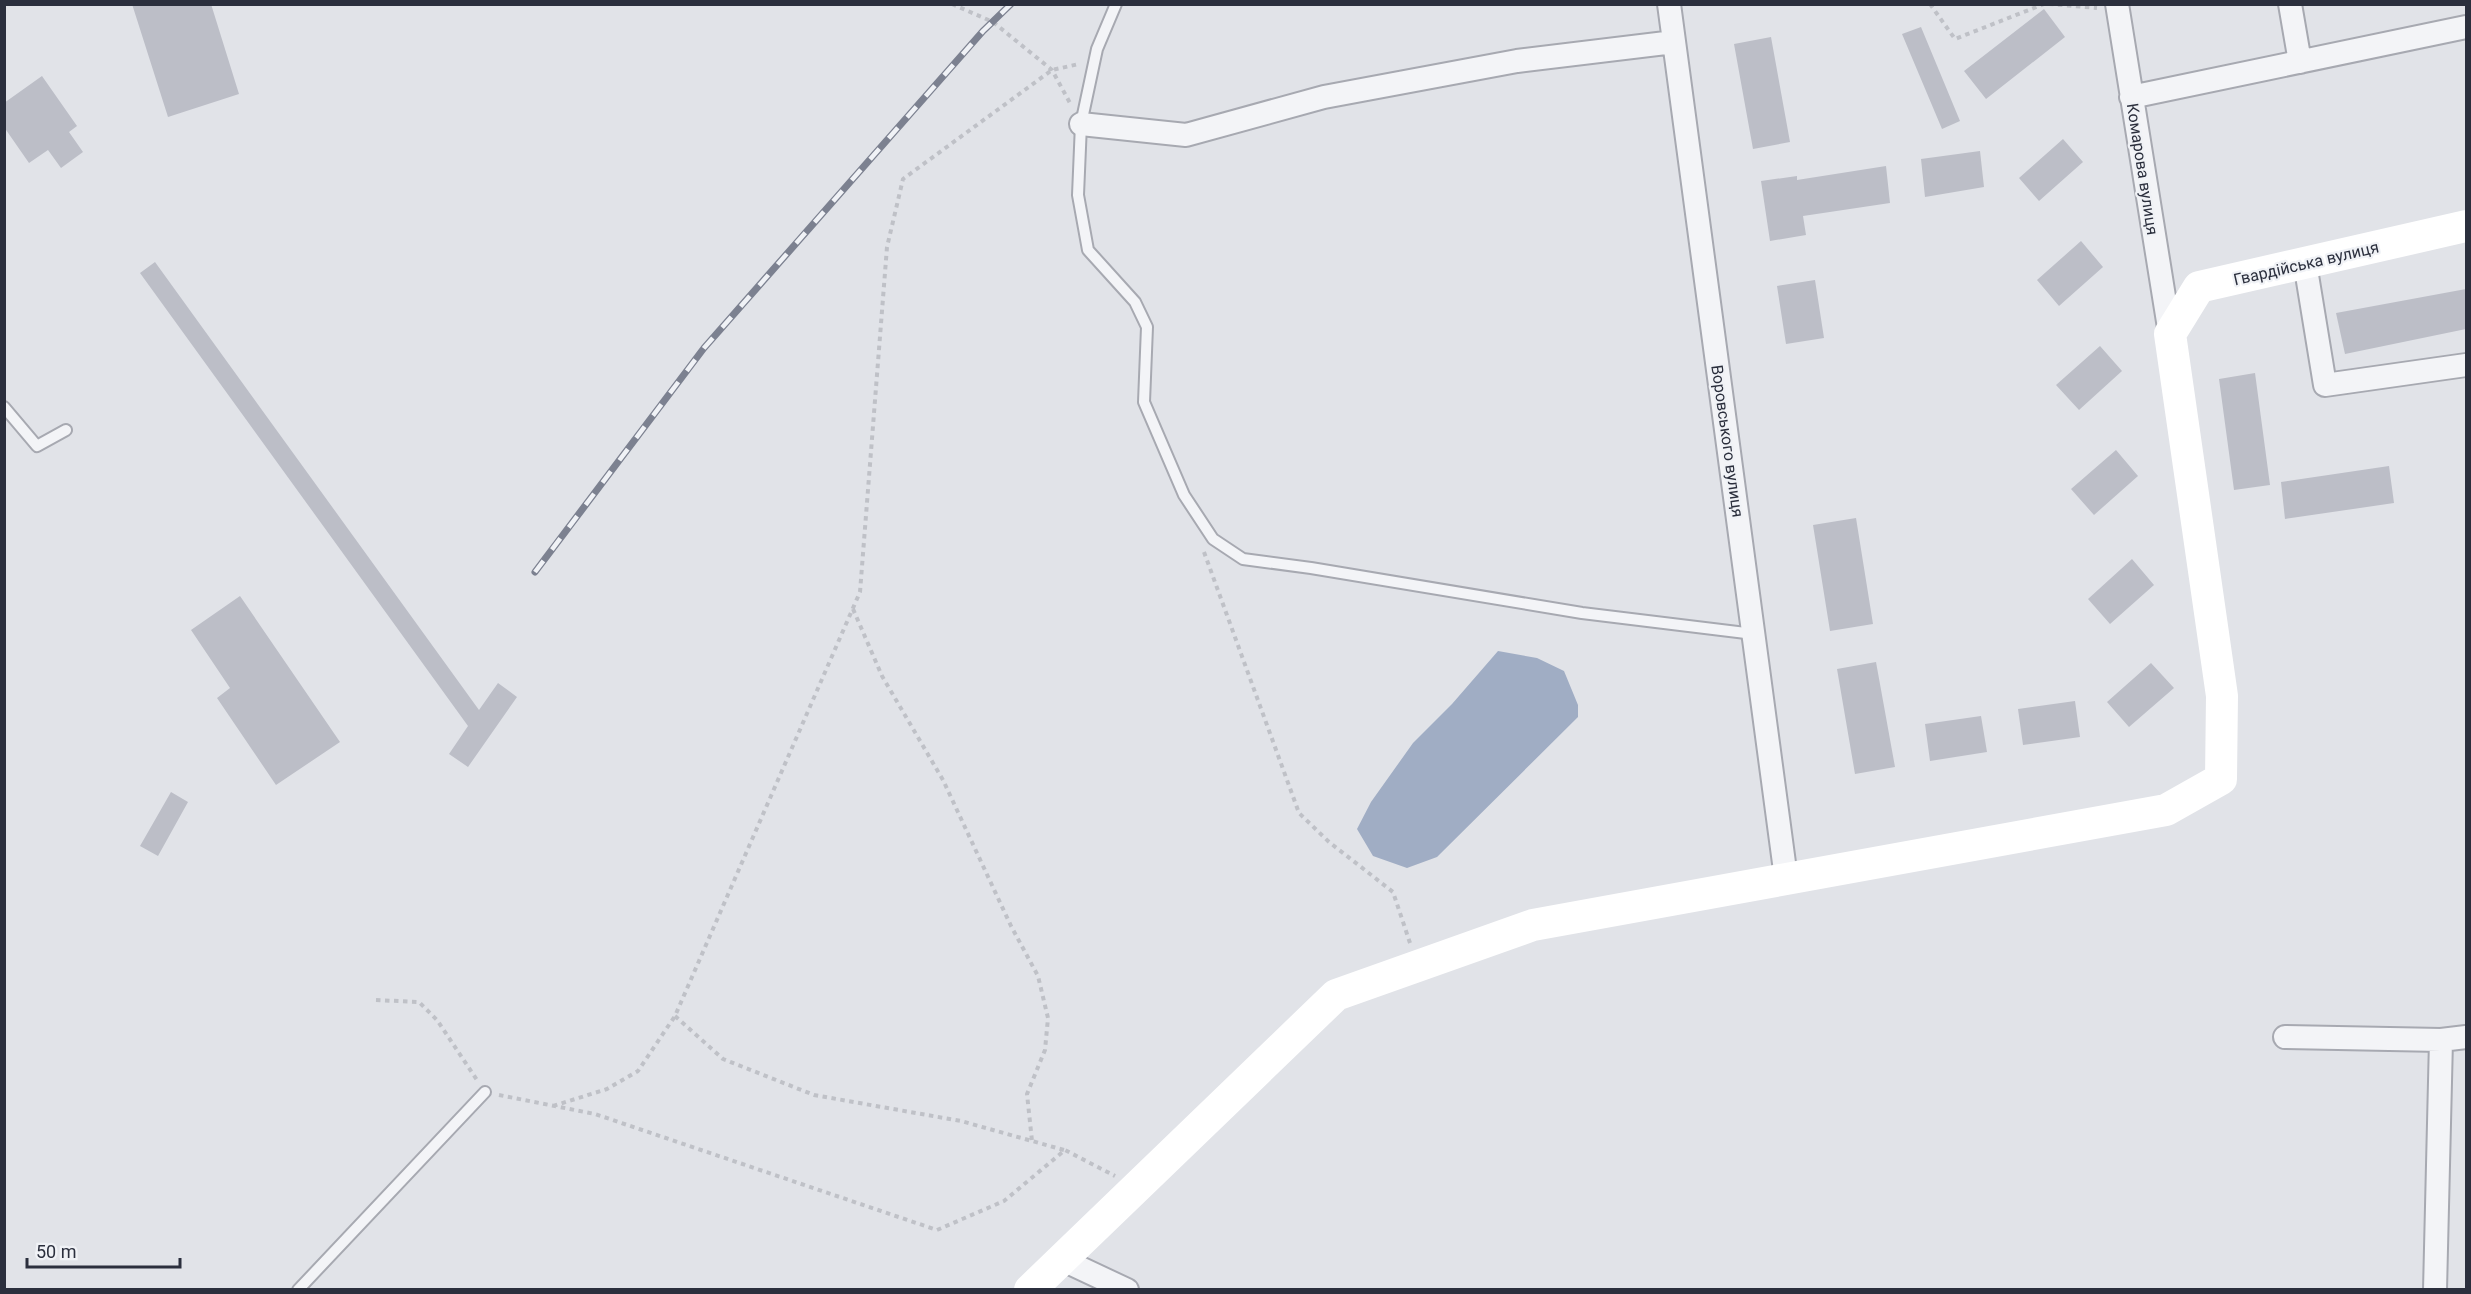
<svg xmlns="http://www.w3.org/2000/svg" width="2471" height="1294" font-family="Roboto,sans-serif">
  <rect width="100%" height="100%" fill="#e1e3e8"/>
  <path fill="#a0adc4" d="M1498,651l39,7 27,13 14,34v12l-141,140 -30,11 -34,-12 -16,-27 14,-27 42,-59 39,-39z"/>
  <path fill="#bcbec7" d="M132,4h79l28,90 -71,23z
    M2044,9l21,28 -79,62 -22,-28z
    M1921,27l39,94 -18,8 -40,-95z
    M1771,37l19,105 -37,7 -19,-105z
    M42,76l35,50 -8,6 14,20 -22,16 -13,-18 -19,13 -25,-36v-24z
    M2063,139l20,23 -44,39 -20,-23z
    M1980,151l4,36 -59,10 -4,-38z
    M1886,166l4,37 -87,13 3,19 -36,6 -9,-60 36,-5v4z
    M2081,241l22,26 -44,39 -22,-26z
    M155,262l324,448 19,-27 19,14 -49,70 -19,-13 19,-28 -328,-453z
    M1815,280l9,58 -38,6 -9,-58z
    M2466,289v40l-121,25 -9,-41z
    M2100,346l22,25 -43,39 -23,-25z
    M2255,373l15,112 -36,5 -15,-111z
    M2116,450l22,26 -44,39 -23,-26z
    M2389,466l5,37 -109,16 -4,-37z
    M1856,518l17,106 -43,7 -17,-106z
    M2132,559l22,26 -44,39 -22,-25z
    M240,596l100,146 -64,43 -59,-87 13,-10 -39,-58z
    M1876,662l19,105 -40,7 -18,-105z
    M2151,663l23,25 -45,39 -22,-25z
    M2075,701l5,36 -57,8 -5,-36z
    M1981,716l6,36 -57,9 -5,-37z
    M171,792l17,10 -30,54 -18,-10z"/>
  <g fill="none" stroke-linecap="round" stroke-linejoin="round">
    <g stroke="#a7a9b1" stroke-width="14">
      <path id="lane" d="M1116,4l-19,45 -16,75 -3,71 10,55 47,52 12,25 -3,75 40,93 29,44 30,20 68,9 271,45 172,21
        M4,407l33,39 29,-16
        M298,1290l187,-198"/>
    </g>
    <g stroke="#a7a9b1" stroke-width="26">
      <path id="street" d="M1669,4l117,874
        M2117,4l53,330
        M2290,4l10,58
        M2131,97l335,-70
        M1081,124l105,11 138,-38 193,-36 157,-19
        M2305,263l20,122 141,-20
        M2285,1037l156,3 25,-3
        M1061,1259l66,31
        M2435,1290l6,-250"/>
    </g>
    <path stroke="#bfc1c7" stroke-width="4" stroke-dasharray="4.5 4.5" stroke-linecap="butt" d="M952,4l41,18 59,48 18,33
      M1870,4v1
      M1930,4l25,35 89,-35
      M2049,4l48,4
      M1204,552l95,261 30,29 64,50 17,51
      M853,609l29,67 61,104 68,146 27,50 10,42 -3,32 -18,44 5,47
      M376,1000l43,2 18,18 40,60
      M675,1016l48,43 91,36 147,26 103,29
      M499,1095l96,19 342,116 67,-29 61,-51 50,26
      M553,1106l54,-17 31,-18 37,-55 185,-424 27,-345 16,-68 149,-109 27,-6"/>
    <use href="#lane" stroke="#f3f4f7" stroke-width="10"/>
    <use href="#street" stroke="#f3f4f7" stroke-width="22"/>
    <path stroke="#fff" stroke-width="32" d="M1030,1290l306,-295 197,-70 633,-115 55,-31 1,-83 -52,-362 29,-47 267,-61"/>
    <g stroke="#7c8190" stroke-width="7">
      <path id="rail" d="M535,572l169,-224 279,-317 28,-27"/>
    </g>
    <use href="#rail" stroke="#f0f2f6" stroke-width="4.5" stroke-dasharray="14" stroke-linecap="butt"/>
  </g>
  <g text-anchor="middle" stroke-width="4.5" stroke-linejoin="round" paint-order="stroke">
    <g font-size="16" fill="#2b2f3d" stroke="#f0f2f6">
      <text transform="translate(2143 169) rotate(81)" y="6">Комарова вулиця</text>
      <text transform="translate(2306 263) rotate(-13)" y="6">Гвардійська вулиця</text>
      <text transform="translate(1728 441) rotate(82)" y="6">Воровського вулиця</text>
    </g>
  </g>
  <rect width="2471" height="1294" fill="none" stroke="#2b2f3d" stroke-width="12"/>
  <path d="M27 1258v9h153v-9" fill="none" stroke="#2b2f3d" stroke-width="3"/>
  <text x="36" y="1258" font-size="18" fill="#2b2f3d" stroke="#f0f2f6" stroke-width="4.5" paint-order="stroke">50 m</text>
</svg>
